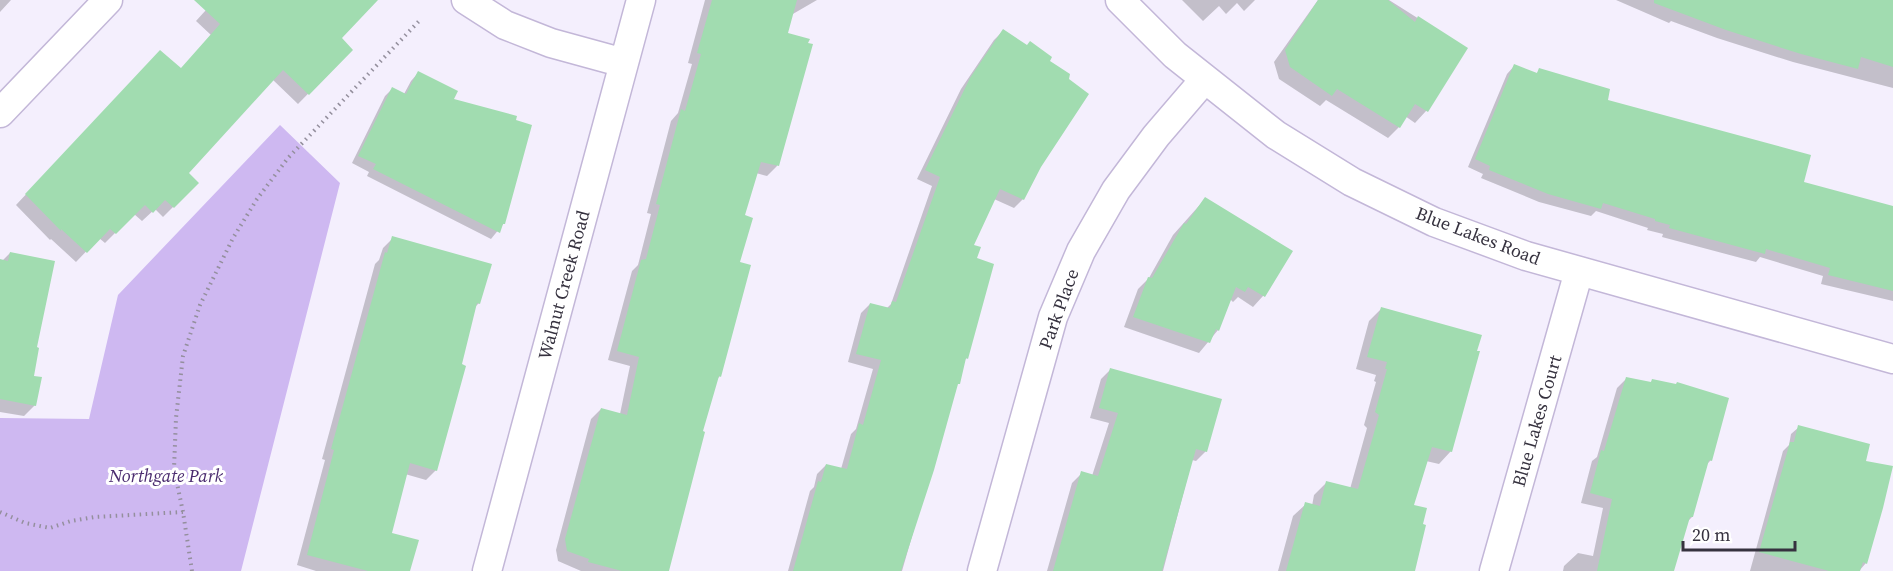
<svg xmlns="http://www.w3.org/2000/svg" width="1893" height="571" font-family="'Source Serif 4',serif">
  <rect width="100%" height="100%" fill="#f4effd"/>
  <path fill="#ceb8f1" d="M280,125l60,58 -99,388h-241v-153l89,1 29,-124z"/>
  <path fill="#0003" d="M0,0h11l-11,12z
    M215,0h134l-9,39 11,11 -53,54 -26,-25 -85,94 10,10 -34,34 -8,-8 -13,12 -8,-7 -29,29 -6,-5 -23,24 -25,-23 -1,1 -34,-35 134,-143 31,8 30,-35 -15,-14z
    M705,0h112l-50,29 10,137 -10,10 -11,-3 -13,43 -5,47 -18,113 -4,4 -15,52 -34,139h-86l-23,-10 -2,-11 35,-131 10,-10 19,5 10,-48 -22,-6 24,-89 6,-6 13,-51 -4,-1 24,-92 7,-8 14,-49 -4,-1z
    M1182,0h73l-11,11 -7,-8 -11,11 -7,-8 -16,15z
    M1318,0h71l76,48 -39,63 -11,12 -10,-7 -6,11 -11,11 -62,-38 -6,6 -41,-27 -5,-17z
    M1616,0h277v88l-100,-26 -76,-24 -46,-17 -2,2z
    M1003,31l36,135 -16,33 -9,9 -20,-9 -22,47 3,13 -8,99 -4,3 -8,26 -53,184h-114l22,-80 4,-4 3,-13 9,-9 15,4 10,-35 5,-5 17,-60 -25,-7 13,-49 9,-9 16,5 5,-5 41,-118 -15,-7 44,-90 33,-49z
    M1515,65l21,9 4,-4 66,31 196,82 91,24v94l-72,-17 2,-8 -63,-19 -4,5 -94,-25 1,-3 -16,-4 1,-2 -52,-17 -5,5 -52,-14 -58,-24 2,-4 -15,-7 39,-93z
    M418,73l34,27 52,123 -13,16 -124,-63 2,-4 -17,-9 33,-67 7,-7 12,5 7,-13z
    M1205,199l86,53 -28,44 -10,11 -15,-10 -5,5 -3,-3 -12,31 -19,23 -75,-26 14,-38 11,-11 24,-43z
    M393,238l86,65 -5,5 -38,162 -10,10 -21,-6 -15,60 19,37h-93l-19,-6 28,-105 -3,-1 53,-195 4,-4 4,-12z
    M10,253l26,96 -4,28 3,28 -11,11 -24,-4v-151h2z
    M1382,308l69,143 -12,13 -13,-3 -14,45 -6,65h-128l15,-55 13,-12 6,2 2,-11 13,-13 23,7 17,-61 -3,-3 12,-43 -2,-1 2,-6 -20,-6 13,-48z
    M1111,369l95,82 -10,10 -4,-1 -29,111h-116l25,-88 10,-10 10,3 17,-53 -19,-5 11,-39z
    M1627,378l23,5 3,-3 58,80 -5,5 -14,52 -5,5 -14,49h-110l1,-5 14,-13 15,3 10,-48 -22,-5 11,-42 5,-4 20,-69z
    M1799,427l65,35 2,101 -7,8h-109l33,-120 6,-6 2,-11z"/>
  <path fill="#a1dcb0" d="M194,0h184l-36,38 11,12 -44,45 -26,-25 -94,103 10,10 -25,25 -9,-8 -12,13 -8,-8 -29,29 -6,-5 -23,24 -26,-24v2l-36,-37 135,-144 21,18 39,-44z
    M712,0h85l-9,33 22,6 -2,4 5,1 -34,122 -18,-4 -16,53 8,3 -13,44 11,3 -30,112 -2,-1 -16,55 2,1 -36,139h-47l-34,-9 1,-3 -22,-8 -2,-12 36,-131 26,7 12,-58 -22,-6 24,-91 5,-1 14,-54 -4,-1 25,-95 4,2 16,-57 -4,-1z
    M1318,0h70l27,22 3,-6 50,32 -40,64 -13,-8 -15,24 -63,-39 -5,7 -42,-29 -5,-17z
    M1654,0h239v67l-32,-10 -3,12 -57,-15 -75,-24 -72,-27z
    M1003,29l24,16 3,-4 22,16 -2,4 20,13 -1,5 20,15 -48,73 -17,33 -24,-11 -26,56 7,2 -4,11 17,6 -26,95 -2,-1 -6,26h-2l-24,86 -33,101h-108l25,-90 3,1 5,-18 21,5 12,-46 4,2 18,-65 -25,-6 14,-51 20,5 2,-7 4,1 44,-125 -15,-7 45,-92z
    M1514,64l23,9 2,-5 71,21 -2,11 203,55 -7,27 89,24v85l-65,-16 2,-7 -64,-19 -1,5 -96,-26 1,-3 -15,-4v-2l-52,-16 -2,6 -53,-15 -59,-24 1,-4 -15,-7z
    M418,71l40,20 -4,8 63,17 -1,4 16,5 -27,99h-2l-3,9 -127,-64 3,-5 -18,-8 34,-69 14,7z
    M1205,197l88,54 -28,46 -17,-10 -3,5 -9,-5 -17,44 -3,-2 -6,14 -77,-26 15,-40 4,1 32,-55 2,1z
    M392,236l100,28 -12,40 -3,-1 -15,61 4,2 -29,105 -27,-8 -18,70 27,7 -9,31h-42l-61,-16 27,-105 -3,-1 54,-197 2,1z
    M10,252l45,9 -18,86 2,1 -5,28 8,1 -6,29 -36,-7v-140l8,2z
    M1381,307l101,28 -5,16h3l-28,101 -20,-5 -18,58 13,3 -4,16 3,1 -11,46h-129l19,-69 15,4 6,-25 32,8 21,-74 -4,-3 12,-43h-2l2,-7 -20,-5z
    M1110,368l112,31 -15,53 -11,-3 -34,122h-109l28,-100 17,5 20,-63 -19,-5z
    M1626,377l25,5 1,-3 24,5 1,-2 52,16 -17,63 -3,-1 -16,57h-3l-16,54h-77l15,-72 -22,-6 11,-43 3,1z
    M1798,425l72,19 -4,17 27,5 -10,42 -16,56 -4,-2 -3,9h-31l-70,-19 31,-110h4z"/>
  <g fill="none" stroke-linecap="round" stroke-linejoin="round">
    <g stroke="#c3b7d8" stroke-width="31">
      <path id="street" d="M466,0l39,25 46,18 73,20
        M1120,0l55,55 101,80 76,47 82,40 92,34 367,103
        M0,113l108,-113
        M487,571l154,-571
        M982,571l71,-254 28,-66 35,-61 40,-54 48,-56
        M1494,571l85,-300"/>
    </g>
    <path stroke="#948f9d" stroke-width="4" stroke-dasharray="1.5 4.5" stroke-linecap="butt" d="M0,512l25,11 25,5 21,-7 24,-4 88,-5
      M192,571l-9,-59 -9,-43 2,-51 7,-62 17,-51 33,-67 24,-39 31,-41 133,-139"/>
    <use href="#street" stroke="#fff" stroke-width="28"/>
  </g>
  <g text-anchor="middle" stroke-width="6" stroke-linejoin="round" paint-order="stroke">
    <g font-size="18" fill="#36323f" stroke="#fff">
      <text transform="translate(1478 236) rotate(21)" y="6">Blue Lakes Road</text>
      <text transform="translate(564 285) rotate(-75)" y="6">Walnut Creek Road</text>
      <text transform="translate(1059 309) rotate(-70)" y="6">Park Place</text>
      <text transform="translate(1537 421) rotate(-74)" y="6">Blue Lakes Court</text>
    </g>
    <g font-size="18" font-style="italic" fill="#4a2b6f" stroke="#fff">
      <text x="166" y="482">Northgate Park</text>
    </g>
  </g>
  <path d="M1683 541v9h112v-9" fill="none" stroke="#36323f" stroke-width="3"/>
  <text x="1692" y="541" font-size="18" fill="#36323f" stroke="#ffffff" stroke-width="4.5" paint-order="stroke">20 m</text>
</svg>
